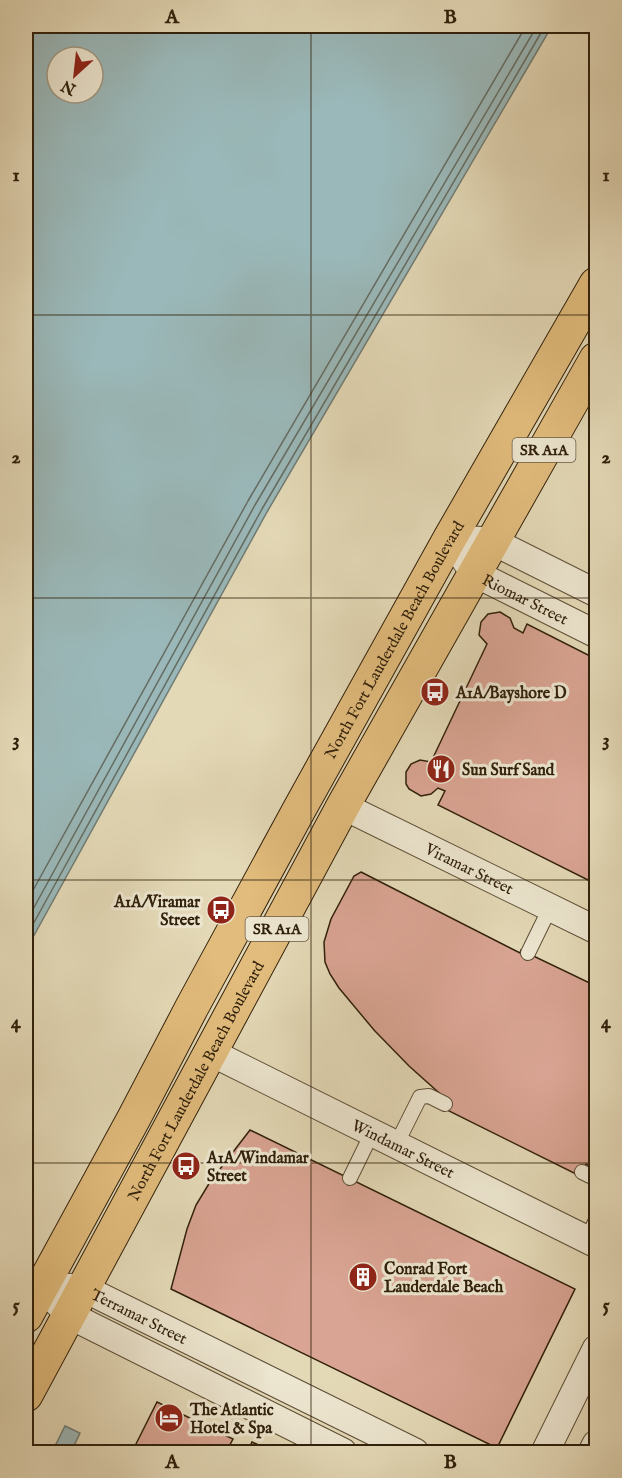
<svg xmlns="http://www.w3.org/2000/svg" width="622" height="1478" font-family="'IM FELL English',serif">
  <rect width="100%" height="100%" fill="#e4d9b7"/>
  <filter id="stains"><feTurbulence type="fractalNoise" baseFrequency=".00333" numOctaves="4"/><feColorMatrix values="0 0 0 0 .2 0 0 0 0 .09 0 0 0 0 .02 0 0 0 .5 -.17"/></filter>
  <radialGradient id="worn" r=".72"><stop offset=".6" stop-color="#630" stop-opacity="0"/><stop offset="1" stop-color="#630" stop-opacity=".3"/></radialGradient>
  <path fill="#9ab8b9" stroke="#707b73" stroke-width="1.5" fill-rule="evenodd" d="M26,26h526l-285,486 -241,438zM57,57h36v36h-36z
    M65,1426l15,7 -9,19h-19z"/>
  <g fill="none" stroke-linecap="round" stroke-linejoin="round">
    <path stroke="#656c62" stroke-width="1.5" d="M26,903l222,-402 278,-475
      M26,922l229,-417 282,-479
      M26,937l236,-428 283,-483"/>
  </g>
  <path fill="#d9a493" stroke="#30200b" stroke-width="1.5" d="M500,612l10,6 4,10 9,5 4,-9 69,35v225l-158,-79 7,-14 -7,-3 -7,6 -10,2 -12,-7 -3,-5v-12l5,-8 9,-4 11,2 56,-118 -8,-9 2,-13 7,-8z
    M361,872l159,81 1,-3 75,36v183l-10,-5 -6,12 -137,-68 4,-8 -38,-34 -35,-36 -35,-42 -9,-14 -5,-12 -1,-20 7,-23 23,-43z
    M250,1130l325,159 -78,159 -326,-159 16,-60 9,-24 14,-23z
    M157,1402l76,37 -7,13h-94z
    M252,1442l22,10h-27z"/>
  <g fill="none" stroke-linecap="round" stroke-linejoin="round">
    <g stroke="#5d4e36" stroke-width="16">
      <path id="service" d="M528,953l22,-45
        M396,1145l24,-48 9,-1 16,8
        M582,1172l14,7
        M350,1178l22,-45
        M587,1239l9,-19"/>
    </g>
    <g stroke="#5d4e36" stroke-width="29">
      <g id="minor">
        <path id="s1" d="M450,538l24,35 122,61"/>
        <path d="M472,540l20,1 104,52"/>
        <path id="s2" d="M343,806l253,124"/>
        <path id="s3" d="M210,1052l386,192"/>
        <path id="s4" d="M41,1286l42,2 332,164"/>
        <path d="M55,1300l14,15 274,137"/>
        <path d="M545,1452l51,-103"/>
        <path d="M592,1452l4,-8"/>
      </g>
    </g>
    <g stroke="#30200b" stroke-width="35">
      <g id="primary">
        <path id="s5" d="M26,1316l108,-198 58,-111 108,-199 150,-270 146,-254"/>
        <path id="s6" d="M26,1395l317,-589 253,-447"/>
      </g>
    </g>
    <use href="#service" stroke="#ede6d0" stroke-width="14"/>
    <use href="#minor" stroke="#ede6d0" stroke-width="27"/>
    <use href="#primary" stroke="#e2bc7c" stroke-width="33"/>
  </g>
  <path fill="none" stroke="#30200b" stroke-width="1.5" stroke-opacity="0.55" d="M311,26v1426M26,315h570M26,598h570M26,880h570M26,1163h570"/>
  <defs>
    <g id="bus-disc" transform="scale(1.5)"><circle r="9.5" fill="#8f2418" stroke="#ede6d0"/><path d="M-5-6H5V4H4V6H2V4H-2V6H-4V4H-5ZM-3.5-4V0h7V-4ZM-3.5 1.2v1.5H-2V1.2ZM2 1.2v1.5H3.5V1.2Z" fill="#fff"/></g>
    <g id="restaurant-disc" transform="scale(1.5)"><circle r="9.5" fill="#8f2418" stroke="#ede6d0"/><path d="M-5-6h1v4h1v-4h1v4h1v-4h1v5L-1.5 .5V6h-2V.5L-5-1ZM5-6V6H3V1.5H1.5Q1.5-4 5-6Z" fill="#fff"/></g>
    <g id="building-disc" transform="scale(1.5)"><circle r="9.5" fill="#8f2418" stroke="#ede6d0"/><path d="M-4-6H4V6H1V3H-1V6H-4ZM-2.5-4.3h1.7v1.8h-1.7ZM.8-4.3h1.7v1.8H.8ZM-2.5-1h1.7V.8h-1.7ZM.8-1h1.7V.8H.8Z" fill="#fff"/></g>
    <g id="hotel-disc" transform="scale(1.5)"><circle r="9.5" fill="#8f2418" stroke="#ede6d0"/><path d="M-6-4.5h1.5V1H6V5H4.5V3h-9V5H-6ZM-4 0a1.8 1.8 0 1 1 3.6 0ZM.5 0V-2.5h3Q6-2.5 6 0Z" fill="#fff"/></g>
  </defs>
  <g fill-rule="evenodd">
    <use href="#bus-disc" x="435" y="692"/>
    <use href="#restaurant-disc" x="441" y="769"/>
    <use href="#bus-disc" x="221" y="910"/>
    <use href="#bus-disc" x="186" y="1166"/>
    <use href="#building-disc" x="363" y="1277"/>
    <use href="#hotel-disc" x="169" y="1418"/>
  </g>
  <g text-anchor="middle" stroke-width="6" stroke-linejoin="round" paint-order="stroke">
    <g fill="#ede6d0" stroke="#695b46" stroke-width="1.5">
      <rect x="512.5" y="438" width="63" height="24" rx="4.5"/>
      <rect x="245.5" y="917" width="63" height="24" rx="4.5"/>
    </g>
    <g font-size="15" font-weight="bold" fill="#30200b">
      <text x="544" y="455">SR A1A</text>
      <text x="277" y="934">SR A1A</text>
    </g>
    <g font-size="16" fill="#30200b" stroke="#ede6d0">
      <text dy="6" stroke="none"><textPath href="#s1" startOffset="100">Riomar Street</textPath></text>
      <text dy="6" stroke="none"><textPath href="#s5" startOffset="770">North Fort Lauderdale Beach Boulevard</textPath></text>
      <text dy="6" stroke="none"><textPath href="#s2" startOffset="141">Viramar Street</textPath></text>
      <text dy="6" stroke="none"><textPath href="#s6" startOffset="357">North Fort Lauderdale Beach Boulevard</textPath></text>
      <text dy="6" stroke="none"><textPath href="#s3" startOffset="216">Windamar Street</textPath></text>
      <text dy="6" stroke="none"><textPath href="#s4" startOffset="105">Terramar Street</textPath></text>
    </g>
    <g font-size="16" font-weight="bold" fill="#30200b" stroke="#ede6d0" text-anchor="start">
      <text x="456" y="698">A1A/Bayshore D</text>
      <text x="462" y="775">Sun Surf Sand</text>
      <text x="200" y="907" text-anchor="end">A1A/Viramar<tspan x="200" dy="18">Street</tspan></text>
      <text x="207" y="1163">A1A/Windamar<tspan x="207" dy="18">Street</tspan></text>
      <text x="384" y="1274">Conrad Fort<tspan x="384" dy="18">Lauderdale Beach</tspan></text>
      <text x="190" y="1415">The Atlantic<tspan x="190" dy="18">Hotel &amp; Spa</tspan></text>
    </g>
  </g>
  <rect width="622" height="1478" fill="none" stroke="#e4d9b7" stroke-width="66"/>
  <g transform="translate(75 75) rotate(207)"><circle r="28" fill="#ede6d0" stroke="#a19781" stroke-width="1.5"/>
  <path d="M0-4.5L10 22L0 15L-10 22Z" fill="#8f2418"/>
  <text y="-9" font-size="16" font-weight="bold" text-anchor="middle" fill="#30200b">N</text>
  </g>
  <rect x="33" y="33" width="556" height="1412" fill="none" stroke="#30200b" stroke-width="2"/>
  <g font-size="20" text-anchor="middle" font-weight="bold" fill="#30200b">
    <text x="172" y="23">A</text>
    <text x="450" y="23">B</text>
    <text x="16" y="181">1</text>
    <text x="606" y="181">1</text>
    <text x="16" y="463">2</text>
    <text x="606" y="463">2</text>
    <text x="16" y="746">3</text>
    <text x="606" y="746">3</text>
    <text x="16" y="1028">4</text>
    <text x="606" y="1028">4</text>
    <text x="16" y="1311">5</text>
    <text x="606" y="1311">5</text>
    <text x="172" y="1468">A</text>
    <text x="450" y="1468">B</text>
  </g>
  <rect width="100%" height="100%" filter="url(#stains)"/>
  <rect width="100%" height="100%" fill="url(#worn)"/>
</svg>
